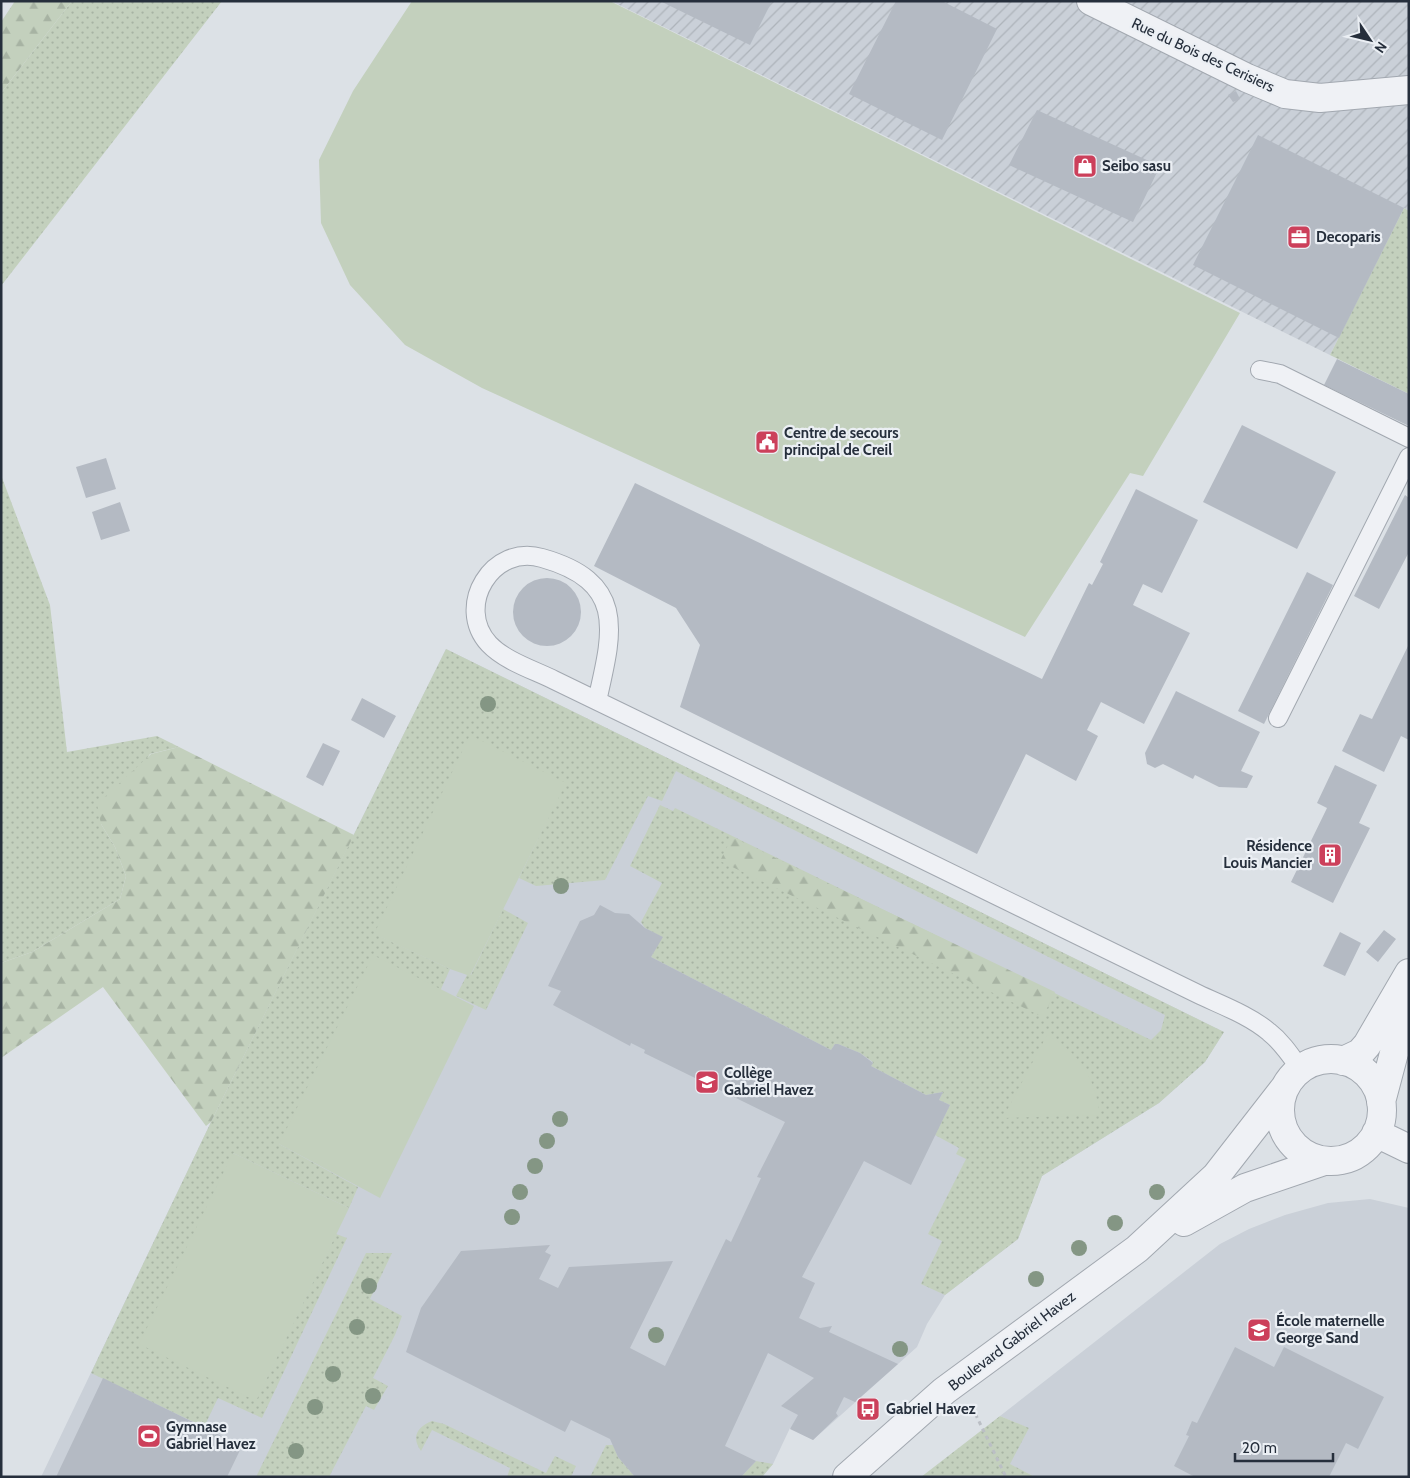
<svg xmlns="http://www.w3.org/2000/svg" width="1410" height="1478" font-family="Cabin,sans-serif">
  <defs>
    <pattern id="industrial-furrows" width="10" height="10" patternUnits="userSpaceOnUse" patternTransform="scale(1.25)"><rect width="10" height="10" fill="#cad0d8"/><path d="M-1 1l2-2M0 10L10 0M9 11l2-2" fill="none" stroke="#adb3ba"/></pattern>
    <pattern id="grass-dots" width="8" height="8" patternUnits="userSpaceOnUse" patternTransform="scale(1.25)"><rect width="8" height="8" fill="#c3d0bd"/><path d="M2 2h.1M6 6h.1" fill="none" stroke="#a7b3a3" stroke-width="1.8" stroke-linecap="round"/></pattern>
    <pattern id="forest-firs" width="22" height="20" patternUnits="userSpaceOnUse" patternTransform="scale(1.25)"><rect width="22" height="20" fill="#c3d0bd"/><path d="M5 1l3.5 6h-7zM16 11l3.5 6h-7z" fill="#a7b3a3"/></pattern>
  </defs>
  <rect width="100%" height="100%" fill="#dce1e6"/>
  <path fill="#cad0d8" d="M446,649l778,383 -19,30 -46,41 -117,73 -24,63 -73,56 -18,29 -10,23 -104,93 -23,-12 -17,36 -11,13h-721l170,-355z
    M1370,1199l39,9 -1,269h-373l-26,-13 19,-36 -28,-12 220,-172 29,-15 36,-14 43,-12z"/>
  <path fill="url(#industrial-furrows)" d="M611,1h798v210l-5,-3 -74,147z"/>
  <path fill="url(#grass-dots)" d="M72,1h150l-221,285v-193z
    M1404,208l5,3v183l-79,-39z
    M1,475l49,130 17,147 90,-16 22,11 -29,7 -49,70 14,23 11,29 -6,23 -88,53 -31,11z
    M446,649l778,383 -19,30 -46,41 -117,73 -24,63 -73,56 -24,-11 21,-43 -14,-7 38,-75 -10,-5 3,-6 -24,-13 15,-30 -11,-5 4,-8 -17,3 -55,-29 2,-4 -13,-9 -22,-9h-3l-4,6 -180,-93 11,-20 -17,-9 -4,-6 21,-39 -32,-17 30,-61 13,6 2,-3 476,232 10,-10 4,-15 -489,-244 -14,30 -14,-5 -43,84 -69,6 -17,-8 46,-95 -190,151 75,35 -9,20 -162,155 79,43 -9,21 -116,-55 23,247 80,-166 11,4 -85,180 -44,-20 -14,29 -113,-54 120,-251z
    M503,909l25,14 -42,87 -30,-14 11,-21h4z
    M366,1253h26l-22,46 32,17 -7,19 -22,43 15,8 -14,24 -8,-4 -37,71h-73z
    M1000,1416l29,12 -19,36 25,13h-114z
    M432,1421l12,3 102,49 9,-17 21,10 -5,11h-64l3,-9 -78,-38 -11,21c-10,-14 -4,-24 11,-30z
    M606,1445h7l5,12 17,20h-45z
    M756,1461l17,3 -11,13h-21z"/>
  <path fill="url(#forest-firs)" d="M15,1h57l-71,92v-71z
    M179,747l175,88 -143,287 -5,4 -103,-139 -102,71v-95l31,-11 88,-53 6,-23 -11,-29 -14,-23 -4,-20 54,-50z
    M732,837l323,155 -12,25 -323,-156z"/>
  <path fill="#c3d0bd" d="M412,1h198l630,312 -97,163 -13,-3 -105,164 -543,-249 -77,-43 -55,-60 -29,-62 -2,-63 34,-69z
    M470,735l96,48 -96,193 -20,-7 -76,-35z
    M373,955l101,51 -94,192 -101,-54z
    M1047,1035c33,18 48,43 53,80l-97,3z
    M233,1153l116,55 -93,193 -117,-57z"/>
  <path fill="#b4bac3" d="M660,1h112l-22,44z
    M896,1h46l55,28 -55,111 -93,-46z
    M1236,91l4,8 -7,3 -5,-7z
    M1037,110l123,56 -27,56 -124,-57z
    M1258,135l146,73 -65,130 -146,-73z
    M1337,359l72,35v32l-85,-41z
    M1242,425l94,47 -39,77 -94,-47z
    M106,458l10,31 -30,9 -10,-31z
    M635,483l407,196 47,-96 3,2 11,-21 -3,-2 36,-73 62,31 -36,73 -19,-9 -10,21 57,28 -46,91 -43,-22 -14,28 11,6 -22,45 -50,-27 -49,100 -297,-147 20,-62 -24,-37 -82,-42z
    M1405,495l4,3v54l-30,57 -25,-13z
    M120,502l10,29 -29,9 -9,-28z
    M1307,572l26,13 -69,139 -26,-13z
    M513 612a34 34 0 1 1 68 0a34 34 0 1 1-68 0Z
    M1409,644v96l-8,-4 -17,36 -42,-21 18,-37 12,5z
    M1176,691l84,41 -19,39 12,5 -6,12 -28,-1 -24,-12 -2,4 -30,-15 -8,4 -8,-4 -2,-11z
    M362,698l34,18 -12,22 -33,-18z
    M323,743l17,8 -17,35 -17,-9z
    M1335,765l42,20 -18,38 11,5 -37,75 -42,-21 36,-74 -10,-5z
    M600,905l15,8 14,1 16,14 18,9 -12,20 180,93 4,-6h3l22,9 13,10 -2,3 55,29 17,-3 -4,8 11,5 -39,80 -47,-24 -62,116 13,6 -16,35 21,10 12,-2 -3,6 69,32 -43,38 -11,-5 -8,16 2,3 -25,24 -23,-11 8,-14 -17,-9 33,-28 -46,-25 -43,93 31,15 -15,16h-106l-17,-20 -8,-18 -39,-19 -6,12 -159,-80 15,-44 40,-57 89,-6 -5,7 6,3 -12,24 19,9 11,-21 104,-6 -43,87 35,18 61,-127 5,3 30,-64 -4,-1 28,-55 -141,-69 1,-3 -14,-7 -1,3 -77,-41 8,-14 -13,-5 32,-65 14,-6z
    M1384,930l12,9 -18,23 -12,-10z
    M1340,932l21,11 -16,33 -22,-10z
    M1235,1347l39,20 10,-20 100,50 -26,52 -12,-6 -17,34h-134l-21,-11 15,-30 -3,-1 6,-14 5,2z
    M103,1378l139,68 -15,31h-171z"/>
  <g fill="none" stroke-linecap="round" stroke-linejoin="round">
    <g stroke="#a2a8b0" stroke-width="20">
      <path id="lane" d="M1260,370l20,4 129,64
        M597,701c16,-70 30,-119 -55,-143 -49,-15 -88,48 -53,86 16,17 45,26 65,36 54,26 109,53 163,79 117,57 235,115 352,172 43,21 86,42 129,63 23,11 51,21 71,38 13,10 22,24 32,38
        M1278,718l131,-261"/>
    </g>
    <g stroke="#a2a8b0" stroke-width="30">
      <path id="street" d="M1091,1l156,77 38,16 35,4 89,-8
        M1280 1110a51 51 0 1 1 102 0a51 51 0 1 1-102 0Z
        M1343,1061l17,-8 7,-8 42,-72
        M1381,1102l13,-49 15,-38
        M1376,1133l33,16
        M1184,1222l61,-34 79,-27
        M847,1477l97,-86 193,-142 79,-73 70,-90"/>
    </g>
    <path stroke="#bbbfc5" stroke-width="3" stroke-dasharray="4 4" stroke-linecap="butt" d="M972,1407l34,70"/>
    <use href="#lane" stroke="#eff1f5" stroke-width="18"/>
    <use href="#street" stroke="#eff1f5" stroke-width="28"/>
  </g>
  <g fill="#849684">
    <circle cx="488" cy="704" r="8"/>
    <circle cx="561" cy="886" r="8"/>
    <circle cx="560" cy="1119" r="8"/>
    <circle cx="547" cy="1141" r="8"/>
    <circle cx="535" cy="1166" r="8"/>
    <circle cx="520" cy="1192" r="8"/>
    <circle cx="1157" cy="1192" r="8"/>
    <circle cx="512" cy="1217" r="8"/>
    <circle cx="1115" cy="1223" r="8"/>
    <circle cx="1079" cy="1248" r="8"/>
    <circle cx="1036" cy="1279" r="8"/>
    <circle cx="369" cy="1286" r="8"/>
    <circle cx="357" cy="1327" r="8"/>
    <circle cx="656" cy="1335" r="8"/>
    <circle cx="900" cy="1349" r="8"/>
    <circle cx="333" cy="1374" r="8"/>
    <circle cx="373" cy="1396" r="8"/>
    <circle cx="315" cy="1407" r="8"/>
    <circle cx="296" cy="1451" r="8"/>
  </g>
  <defs>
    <g id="shop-square" transform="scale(1.25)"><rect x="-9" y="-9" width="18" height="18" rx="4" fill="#cc405b" stroke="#ebeff4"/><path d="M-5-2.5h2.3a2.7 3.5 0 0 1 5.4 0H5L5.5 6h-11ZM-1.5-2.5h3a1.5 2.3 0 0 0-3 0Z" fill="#fff"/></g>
    <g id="office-square" transform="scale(1.25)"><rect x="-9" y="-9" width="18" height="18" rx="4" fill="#cc405b" stroke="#ebeff4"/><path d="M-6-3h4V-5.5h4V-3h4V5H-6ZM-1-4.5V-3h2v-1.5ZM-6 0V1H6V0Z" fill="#fff"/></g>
    <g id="civic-square" transform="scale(1.25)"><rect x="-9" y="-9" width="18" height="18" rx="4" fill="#cc405b" stroke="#ebeff4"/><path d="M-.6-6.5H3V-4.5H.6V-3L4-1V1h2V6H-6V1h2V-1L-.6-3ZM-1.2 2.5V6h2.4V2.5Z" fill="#fff"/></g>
    <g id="building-square" transform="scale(1.25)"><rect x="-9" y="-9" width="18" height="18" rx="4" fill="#cc405b" stroke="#ebeff4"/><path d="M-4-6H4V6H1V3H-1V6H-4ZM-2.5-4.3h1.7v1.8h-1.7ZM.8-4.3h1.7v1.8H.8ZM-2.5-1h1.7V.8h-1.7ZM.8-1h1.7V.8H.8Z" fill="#fff"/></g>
    <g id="school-square" transform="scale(1.25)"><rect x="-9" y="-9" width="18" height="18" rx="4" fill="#cc405b" stroke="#ebeff4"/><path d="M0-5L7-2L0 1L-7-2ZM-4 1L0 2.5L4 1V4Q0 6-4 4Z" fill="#fff"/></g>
    <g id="bus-square" transform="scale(1.25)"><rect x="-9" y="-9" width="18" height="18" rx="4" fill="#cc405b" stroke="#ebeff4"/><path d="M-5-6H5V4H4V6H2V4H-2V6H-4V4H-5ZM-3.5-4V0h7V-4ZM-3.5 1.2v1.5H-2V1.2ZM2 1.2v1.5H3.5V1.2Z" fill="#fff"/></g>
    <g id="stadium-square" transform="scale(1.25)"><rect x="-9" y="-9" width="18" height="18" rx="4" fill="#cc405b" stroke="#ebeff4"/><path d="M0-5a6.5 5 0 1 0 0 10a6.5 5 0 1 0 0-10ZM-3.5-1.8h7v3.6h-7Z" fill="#fff"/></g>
  </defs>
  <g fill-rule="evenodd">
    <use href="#shop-square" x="1085" y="166"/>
    <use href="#office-square" x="1299" y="237"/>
    <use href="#civic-square" x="767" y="442"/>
    <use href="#building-square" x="1330" y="855"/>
    <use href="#school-square" x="707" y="1082"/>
    <use href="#school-square" x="1259" y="1330"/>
    <use href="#bus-square" x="868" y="1409"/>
    <use href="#stadium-square" x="149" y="1436"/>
  </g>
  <g text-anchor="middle" stroke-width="4.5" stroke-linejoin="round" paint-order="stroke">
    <g font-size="15" fill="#262f3c" stroke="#ebeff4">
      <text transform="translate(1203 55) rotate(25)" y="5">Rue du Bois des Cerisiers</text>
      <text transform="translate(1012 1341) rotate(-37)" y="5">Boulevard Gabriel Havez</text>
    </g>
    <g font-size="15" font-weight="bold" fill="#262f3c" stroke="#ebeff4" text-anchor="start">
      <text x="1102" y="171">Seibo sasu</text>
      <text x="1316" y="242">Decoparis</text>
      <text x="784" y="438">Centre de secours<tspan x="784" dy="17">principal de Creil</tspan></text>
      <text x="1312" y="851" text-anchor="end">Résidence<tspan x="1312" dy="17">Louis Mancier</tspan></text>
      <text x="724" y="1078">Collège<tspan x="724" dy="17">Gabriel Havez</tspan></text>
      <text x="1276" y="1326">École maternelle<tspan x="1276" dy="17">George Sand</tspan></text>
      <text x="886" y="1414">Gabriel Havez</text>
      <text x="166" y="1432">Gymnase<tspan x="166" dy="17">Gabriel Havez</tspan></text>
    </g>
  </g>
  <rect width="1410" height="1478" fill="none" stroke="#262f3c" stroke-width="5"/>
  <g transform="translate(1370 40) rotate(125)" stroke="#ebeff4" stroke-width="4" paint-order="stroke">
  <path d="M0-4L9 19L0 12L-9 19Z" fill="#262f3c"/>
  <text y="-8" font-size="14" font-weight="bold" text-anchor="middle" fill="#262f3c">N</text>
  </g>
  <path d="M1235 1453v8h98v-8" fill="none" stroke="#262f3c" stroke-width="2.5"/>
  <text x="1242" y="1453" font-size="15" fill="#262f3c" stroke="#ebeff4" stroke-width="4" paint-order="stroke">20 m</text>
</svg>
